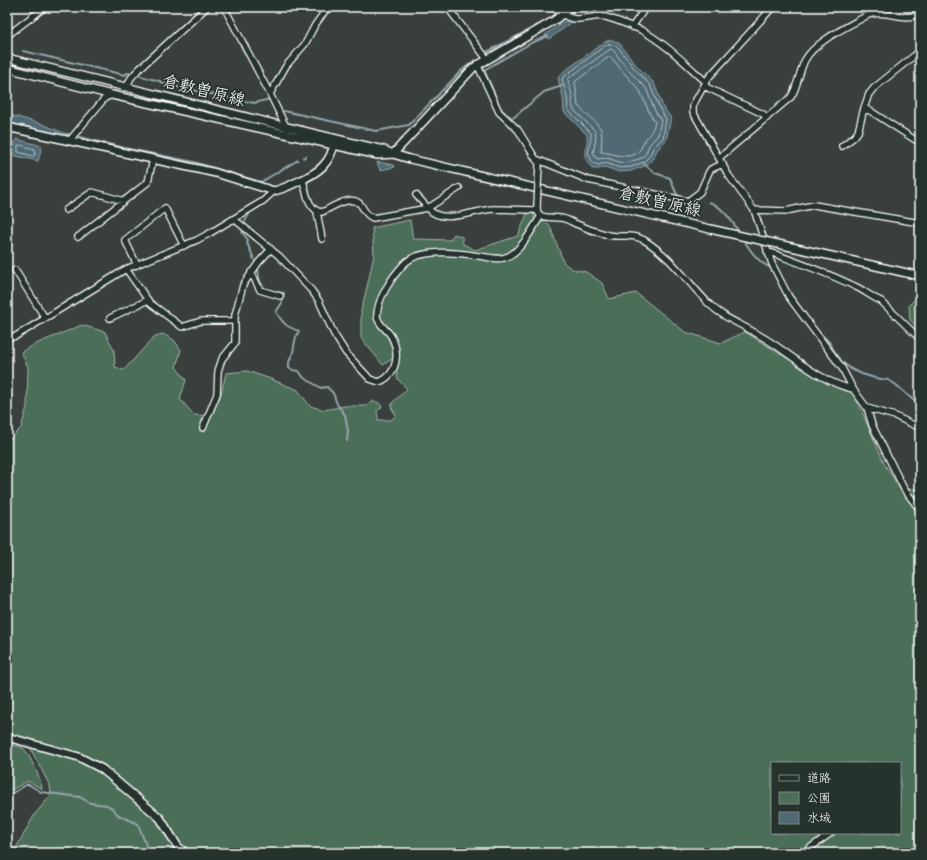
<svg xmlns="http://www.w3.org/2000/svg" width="927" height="860" font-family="Itim,'Klee One',sans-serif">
  <rect width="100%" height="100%" fill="#393f3c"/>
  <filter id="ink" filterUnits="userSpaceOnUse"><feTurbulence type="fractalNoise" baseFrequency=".025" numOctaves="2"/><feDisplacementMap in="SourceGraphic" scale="8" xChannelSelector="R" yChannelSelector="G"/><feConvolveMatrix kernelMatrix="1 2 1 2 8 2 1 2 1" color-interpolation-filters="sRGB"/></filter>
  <g filter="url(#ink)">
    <path fill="#4c6e59" stroke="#a6b6ac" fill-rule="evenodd" d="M533,213l1,6 15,5 15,39 8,6 14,3 16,11 7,16 27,-6 49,39 36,11 24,-11 71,44 24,13 12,3 6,11 27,62 15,24h20v364h-913v-3l9,-2 19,-34 16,-19 -1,-9 -24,-46 -19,-6v-292l14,-14 6,-21 1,-40 -7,-15 17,-9 44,-18 23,7 9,18 1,17 9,3 31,-34 8,-2 11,6 7,10 -5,17 10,13 -6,19 14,16 17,1 10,-22 5,-21 21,-2 21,7 30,12 12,16 14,4 20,-4h22l8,-5 5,2 3,4 -5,4 1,9h13l5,-5 -5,-8 2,-5 14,-13 -10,-11v-5l-5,-14 -9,6 -22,-27v-27l6,-24 7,-32 -2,-27 38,-8 3,19 37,1 4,-6 8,3 1,7 12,6 43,-14 9,-22zM772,763h128v70h-128z
      M917,297h3v34l-10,-11 -1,-15z
      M7,743c4,2 12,3 16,5 6,5 19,33 19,41l-14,-8 -21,11z"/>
    <path fill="#4f6a74" stroke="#95a6ac" d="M565,21l6,2 -22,16 -3,-2 -1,-2z
      M610,40h3l7,4 16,21 18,18 9,24 8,11 -5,22 -9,10 -3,7 -7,8 -16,6 -12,1 -14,-5 -6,2h-6c-15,-16 -4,-19 -6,-34l-23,-23 -1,-15 -5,-19 5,-6 42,-30z
      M7,114l35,10 27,11 -3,1 -8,-2 -51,-12z
      M16,139l26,7 -4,15 -26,-6z
      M377,162l17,3 1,2 -15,3z"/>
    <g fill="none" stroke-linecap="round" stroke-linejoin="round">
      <path stroke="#b9c3c7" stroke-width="1" d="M611,44l7,3 15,20 17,18 10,24 6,10 -3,19 -10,10 -3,7 -6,7 -13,5 -11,1 -14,-5 -8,2 -5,-2 -5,-10 3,-15v-5l-23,-23 -1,-14 -5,-17 4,-4 40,-30z
        M611,49l3,2 15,20 17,17 9,23 6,9 -3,15 -9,10 -3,8 -4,5 -13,4 -7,1 -15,-5 -10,1 -4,-6 3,-15 -1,-7 -20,-20c-4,-5 -2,-10 -3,-16 -1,-5 -4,-10 -4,-16z
        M609,57h2l14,17 15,17 10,23 5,8c-2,8 -5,12 -10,18 -3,4 -3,8 -6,11 -9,10 -27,2 -38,1l1,-14 -1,-9 -4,-5 -19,-18 -3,-24z
        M20,145l15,4v6l-2,1 -15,-4v-6z"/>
      <path stroke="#95a6ac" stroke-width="2" d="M7,13l5,-6
        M548,36l-17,7 -47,27 17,39 5,5 7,4 31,-26 18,-6
        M23,51l102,24 2,-2 5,1
        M487,52l51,-27
        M131,73l71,-66
        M137,75l22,6 9,4 86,18 16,-4
        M284,111l92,20 33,-6 53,-55 13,-10
        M67,134l62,15 65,13 67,20 37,-22
        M303,158l3,-2
        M644,164l11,9 15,5 7,17 5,2
        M709,202c13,4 24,20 31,32
        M244,223l5,-9
        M242,232l6,8 -1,3 7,16
        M743,239c7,11 16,25 29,29
        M258,269c1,8 1,16 9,21
        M271,291l13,2 -2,10 -6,9c7,11 10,15 23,19 -5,7 -4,13 -6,21 -2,7 -5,7 -4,16l3,2 7,1 5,7 17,10 6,-1 6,6 4,11 8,11 3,16 -1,10
        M790,293l12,17
        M817,330l14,14 2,5 9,13 9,7 11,5 13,4 13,2 7,4 25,22
        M7,796l21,-12 13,8 39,5 10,6 17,2 7,5 4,5 20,9 11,29"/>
      <g stroke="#fff" stroke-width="8">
        <path id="minor" d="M224,7l46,87 17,35
          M554,7c23,24 36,3 58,12 9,3 19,7 29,11 24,13 45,34 65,52
          M773,7l-64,70 -16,28v7l36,64 25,34 18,54 17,33 53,71 11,21 14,19 5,17 32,64 16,21
          M451,12l36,47
          M632,27l14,-20
          M7,33l1,2 37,-28
          M477,64l22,48 19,18 19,31
          M127,86l4,-8 6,-7 70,-64
          M704,86l59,28 4,4
          M270,94l16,-28 19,-22 10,-19 13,-18
          M864,108l8,4 48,31
          M69,141l36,-43 7,-3
          M842,146l12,-9 4,-5 6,-24 5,-14 5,-6 46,-37
          M719,158l72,-61c7,-11 8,-25 14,-37 10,-19 44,-34 63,-45 19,-6 35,7 52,-1
          M536,159l52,21 100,21 12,-9 9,-20 2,-3 12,-5
          M303,180c3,11 5,31 19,32 9,-4 29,-18 38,-8 5,6 5,11 13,14l55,-10c13,18 48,2 65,1 15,0 30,1 44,1
          M416,195l12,13 31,-20
          M537,206c-1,15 14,10 23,12 5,0 10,3 14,5 11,5 22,9 34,12 13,3 24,-2 36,5 26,16 43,41 64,63 15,15 33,21 51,32 31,17 59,47 94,54
          M66,210l26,-18 32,9
          M754,210l32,1 28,-6 106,18
          M317,212l5,27
          M234,219l45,37 33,35 7,10 15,33 12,19 24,26 9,3c19,-7 21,-30 12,-46 -4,-7 -13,-11 -14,-20 0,-17 15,-39 26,-51 15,-18 55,-12 76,-9 9,1 21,5 30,0 14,-8 23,-27 32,-40
          M78,237l70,-55 5,-23
          M767,251c29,11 59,21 87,35 10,4 17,11 27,15l39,38
          M137,265l-12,-25 40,-32 19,38
          M126,269l24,34 32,24 19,-6h34
          M15,270l30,48
          M251,272l9,18 20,6
          M110,318l38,-18
          M7,338l9,-2 110,-67 71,-29 13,-7 53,-32 11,-10
          M867,408l28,8 25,12
          M203,428l14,-34 1,-23 4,-12 13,-16v-28l8,-30 16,-23 12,-13
          M803,853l28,-20"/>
      </g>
      <g stroke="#fff" stroke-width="10">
        <path id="tertiary" d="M7,58c126,30 251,63 377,92l9,4 17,5 300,70
          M7,68l105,27 266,60 15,-1
          M7,127l209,46 58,18c8,-2 15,-5 23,-9 21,-9 34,-18 38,-42
          M393,154l80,-86 82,-48 16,-13
          M805,250l115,26
          M7,737l72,20 23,12 58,49 18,29 8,6"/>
      </g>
      <use href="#minor" stroke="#26332d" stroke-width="5.5"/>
      <use href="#tertiary" stroke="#26332d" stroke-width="7"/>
      <g stroke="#fff" stroke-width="8" stroke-linecap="butt">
        <path id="minor-bridge" d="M537,206l2,-41"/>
      </g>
      <g stroke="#fff" stroke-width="10" stroke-linecap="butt">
        <path id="tertiary-bridge" d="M710,229l95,21"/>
      </g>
      <use href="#minor-bridge" stroke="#26332d" stroke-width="5.5"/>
      <use href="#tertiary-bridge" stroke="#26332d" stroke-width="7"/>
    </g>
  </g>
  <g text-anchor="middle" stroke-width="3.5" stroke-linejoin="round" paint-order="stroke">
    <g font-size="17" fill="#fff" stroke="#26332d">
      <text transform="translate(204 90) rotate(14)" y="6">倉敷曽原線</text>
      <text transform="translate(660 201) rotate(13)" y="6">倉敷曽原線</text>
    </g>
  </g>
  <rect width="927" height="860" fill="none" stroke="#26332d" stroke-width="24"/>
  <rect x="12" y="12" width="903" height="836" fill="none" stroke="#fff" stroke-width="1.5" filter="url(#ink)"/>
  <rect x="771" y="762" width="130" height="72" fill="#26332d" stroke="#7d8581"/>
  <rect x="779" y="775" width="20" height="6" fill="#26332d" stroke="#7d8581"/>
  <text x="807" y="782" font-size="12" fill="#ffffff">道路</text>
  <rect x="779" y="792" width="20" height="12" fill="#4c6e59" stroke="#7d8581"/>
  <text x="807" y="802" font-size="12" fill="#ffffff">公園</text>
  <rect x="779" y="812" width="20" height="12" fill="#4f6a74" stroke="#7d8581"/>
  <text x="807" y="822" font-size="12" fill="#ffffff">水域</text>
</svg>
